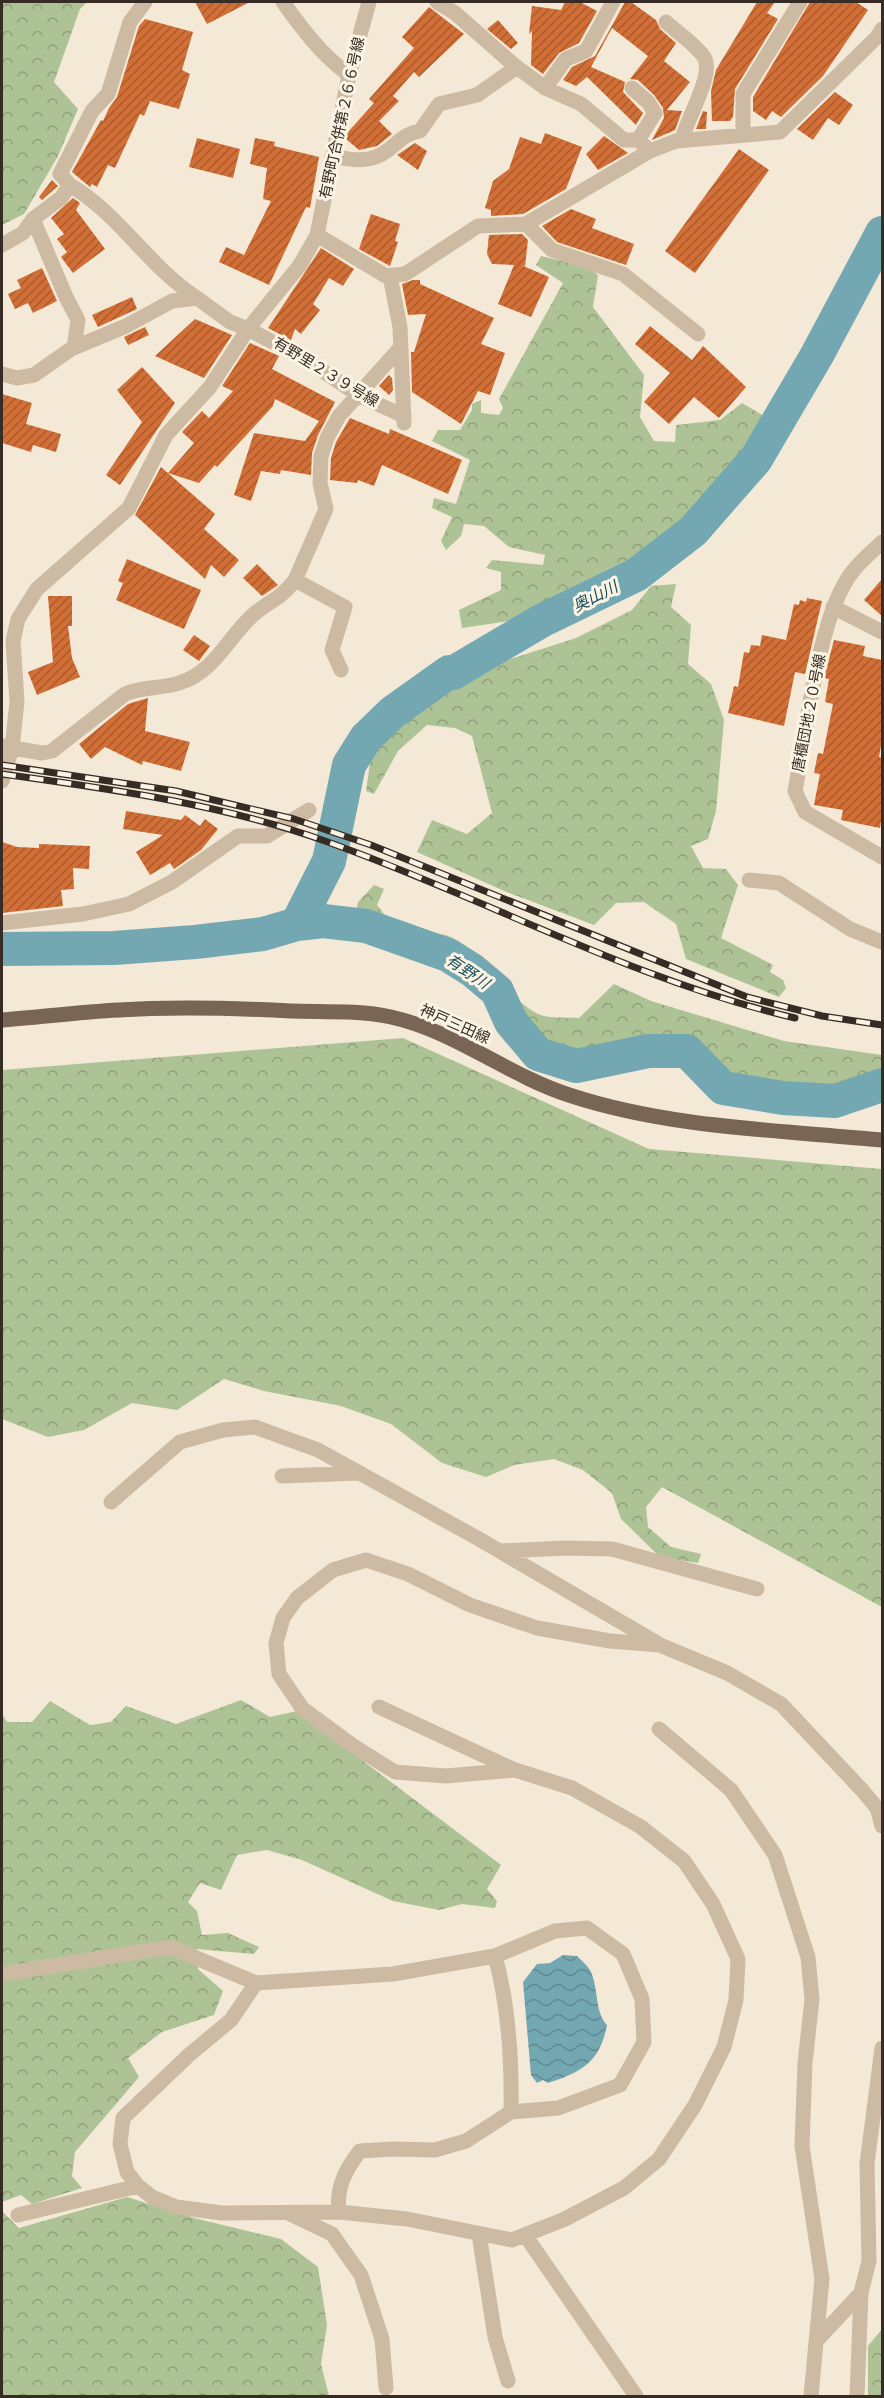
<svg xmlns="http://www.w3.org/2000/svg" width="884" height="2398" font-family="Roboto,'Noto Sans JP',sans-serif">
  <defs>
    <pattern id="forest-crowns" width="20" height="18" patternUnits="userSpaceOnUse" patternTransform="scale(1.5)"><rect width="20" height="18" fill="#aec395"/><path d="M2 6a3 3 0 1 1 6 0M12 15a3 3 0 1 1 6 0" fill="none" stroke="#8e9f79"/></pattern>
    <pattern id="water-waves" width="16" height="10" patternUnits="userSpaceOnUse" patternTransform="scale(1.5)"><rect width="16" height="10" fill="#73a8b3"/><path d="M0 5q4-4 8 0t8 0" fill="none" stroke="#5f8991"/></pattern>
    <pattern id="building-hatch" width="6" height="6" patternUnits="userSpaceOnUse" patternTransform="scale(1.5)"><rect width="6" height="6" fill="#d26f36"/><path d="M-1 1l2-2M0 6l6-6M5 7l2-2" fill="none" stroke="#ab5b2d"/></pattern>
  </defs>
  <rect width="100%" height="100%" fill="#f3e9d6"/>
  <path fill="url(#forest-crowns)" d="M2,2h85l-7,7 -26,73 24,27 -20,47 -34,58 -22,11z
    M541,256l46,11 11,8 -5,32 51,68 -4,42 14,24 21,1 1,-17 44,-5 22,-17 32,19 -1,21 -64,72 -59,50 -141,56 -47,7 -3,-18 42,-20v-18l-15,-4 6,-8 51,5 2,-10 -36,-8 -25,-21 -20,-2 -3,12 -15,14 -5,-9 11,-24 -20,-9 2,-10 22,6 14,-44 -38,-19 6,-11h22l12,-20v-6l9,-4v13l18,2 4,-7 -4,-9 64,-116 -27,-18z
    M676,584l-5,23 20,18 -3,39 23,20 13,36 -8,91 -8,28 -17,7 12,22 23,1 12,16 -17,53 52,27 -3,7 13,8 3,8 -7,9 -93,-38 -10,-35 -32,-22 -28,1 -22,22 -90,-34 -87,-39 15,-32 35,14 25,-21 -20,-77 -17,-8 -28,-3 -29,26 -24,43 -8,-3 6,-42 46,-51 44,-15 36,-20 78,-25 56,-28 19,-24z
    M374,885l10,4 -7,16c6,7 12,17 19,21 17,11 39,3 57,12 34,18 50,58 85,76 10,5 29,3 41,4l35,-34 37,17 133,40 98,14v37l-30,17 -21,5 -99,-12 -47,-58 -36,2 -94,24 -36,-17 -16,-18 -15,-31 -42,-35 -94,-34 6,-33z
    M403,1038l246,111 233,20v438l-220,-120 -16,20 2,20 23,20 30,7 -3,9 -38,-6 -39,-38 -9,-26 -29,-23 -29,-11 -40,6 -28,12 -44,-14 -51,-39 -50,-18 -77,-15 -40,-12 -47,31 -45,-7 -48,27 -36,7 -46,-18v-349z
    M241,1700l29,17 27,-6 204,154 -14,24 10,12 -2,7 -33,-4 -23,6 -46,-9 -91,-41 -35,-10 -30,5 -16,35 -21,-7 -12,19 9,9 5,24 26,-2 31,14 -5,7 -57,-5 1,20 25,22 -9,24 -52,17 -34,26 11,19 -64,75 -3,24 10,12 -50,16 -11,-9 -19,7v-488l5,8h25l18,-21 40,24 21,-3 15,-16 50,18z
    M127,2197l67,21 87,21 37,28 9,58 -6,39 8,32h-327v-185l17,17z
    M882,2329v67h-14v-50z"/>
  <path fill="url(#water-waves)" d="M563,1955l14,1c4,4 10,9 13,14 9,17 4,42 17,55 -7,37 -25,47 -59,58l-5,-3 -6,3 -6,-8 -8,-93 14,-18 13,-1z"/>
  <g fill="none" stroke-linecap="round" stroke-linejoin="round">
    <path stroke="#73a8b3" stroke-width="34" d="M297,924l32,-63 20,-96 17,-27 27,-26 56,-40 4,1 88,-52 95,-46 57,-44 63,-72 61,-104 65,-122
      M2,949l112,-1 81,-6 68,-8 34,-10 26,-3 43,5 82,29 24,15 25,21 14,31 27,32 38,12 72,-15h39l36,37 60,10 52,3 47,-16"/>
  </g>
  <path fill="url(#building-hatch)" d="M195,2h55l-43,22z
    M565,2h15l17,9 -18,32 -20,10 -16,21 -12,-9 1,-34 -3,3 3,-28 29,4z
    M625,2h6l25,18 4,9 16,14 -12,18 26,21 -23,28 15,1 -7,19 -23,10 12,-22 -1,-10 -9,-13 -16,-15 -8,-1 18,-23 -36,-28 -21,39 34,15 -2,10 20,21 -7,12 -49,-48 -11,9 -13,-6 9,-13 23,-11z
    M757,2h18l-8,11 11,6 -43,70 -2,28 -3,4h-18l-1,-30 5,-21z
    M810,2h46l12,8 -45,66 -42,41 -9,-6 -6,9 -13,-9v-14z
    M429,7l35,27 -45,43 -5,-5 -21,24 6,5 -20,20 13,13 -15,12 -18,4 -13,-11 2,-7 26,-29 -5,-4 45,-51 -12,-11z
    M145,19l48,13 -11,38 8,4 -11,35 -29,-8 -6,15 -4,-2 -25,54 -7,-3 -11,22 -5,-3 -2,3 -18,-15 29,-52 2,1 6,-13 8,-11 22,-71z
    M498,20l20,23 -7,6 -24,-20z
    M835,92l18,13 -14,20 -11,-7 -15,22 -16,-11z
    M703,111l4,1 -1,17h-10z
    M545,133l37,14 -16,42 -43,25 -32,2v-6l-6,-2 8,-27 16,-12 11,-32 21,7z
    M604,136l24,17 -30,17 -12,-16z
    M197,138l43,11 -7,29 -44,-11z
    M255,138l20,4 -1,4 45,11 -9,51 -4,-1 -37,78 -50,-23 7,-15 18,8 27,-54 -8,-2 4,-31 -17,-4z
    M415,143l12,8 -9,19 -21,-15z
    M739,149l30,21 -74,103 -30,-22z
    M52,180l6,6 -16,14 -3,-3z
    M73,198l7,5 -4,7 29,39 -32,24 -12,-16 6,-5 -10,-13 7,-5 -13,-16z
    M571,209l25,10 -4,9 42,16 -8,21 -69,-23 -15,-16z
    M371,214l29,10 -5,17 3,1 -8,24 -31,-17z
    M522,234l6,6 -3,26 -4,-1 28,12 -18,40 -33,-13 16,-39 -22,-1 -5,-10 2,-19z
    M321,248l33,21 -11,17 -14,-8 -16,26 7,6 -19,24 -6,-5 -4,11 -23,-12z
    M42,268l15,33 -24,12 -5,-10 -13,6 -7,-15 13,-6 -4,-8z
    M413,280h7v4l74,34 -13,26 24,9 -15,42 -12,-4 -17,33 -49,-32 -1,-40h3l12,-38 -18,1 -6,-31z
    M132,297l5,12 -39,18 -6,-12z
    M195,319l37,16 -28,43 -49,-22z
    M650,326l42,34 11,-14 43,41 -27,31 -25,-21 -25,27 -25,-22 26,-29 -35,-29z
    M145,327l4,8 -21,10 -4,-8z
    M250,343l29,13 -7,13 63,33 -17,33 -6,18 -1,22 -30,-5 -1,4 -19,-3 -10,30 -17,-6 20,-62 51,8 14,-20 -44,-22 -2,7 -56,61 -2,-2 -16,18 -31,-10 26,-30 -12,-11 20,-21 7,7 24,-27 -11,-5z
    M142,367l33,36 -55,82 -14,-10 36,-53 -25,-32z
    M389,375l3,3 1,12 -4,5 -10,-9z
    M2,394l30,9 -6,21 35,10 -5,18 -23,-7 -2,7 -29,-9z
    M350,418l39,16 1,-5 72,31 -14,34 -66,-29 -8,21 -16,-6 -1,3 -27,-3 1,-22 5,-16z
    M161,467l54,47 -11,15 35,31 -15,17 -13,-12 -6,14 -70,-64z
    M127,559l74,31 -17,39 -68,-29 7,-17 -5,-2z
    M257,564l21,21 -16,11 -19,-18z
    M882,579v37l-18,-16z
    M48,596h24v30h-4l4,32 8,19 -43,18 -9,-23 25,-10z
    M807,598l15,3 -17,73 -10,-2 -11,54 -56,-13 6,-27 4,1 6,-35 5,1 2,-8 9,1 2,-11 24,5 8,-36 5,1 1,-5 6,2z
    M194,635l16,11 -11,15 -16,-11z
    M834,640l31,6 -2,10 19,4v80l-3,17 3,1v57l-2,13 -39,-8 2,-10 -29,-5 6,-31 -6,-1 4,-20 5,1 10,-50 -8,-2 4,-23 -5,-1z
    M148,698l-3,33 45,11 -9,29 -38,-10 -1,4 -37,-18 -14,12 -12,-15 49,-40z
    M126,811l55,9 4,-5 15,11 5,-7 13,10 -17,21 -27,19 -4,-6 -20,12 -14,-23 27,-17 -40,-6z
    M2,842l15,5 22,1v-4l51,2 -1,23 -16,-1 1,21 -13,1 2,16 -61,7z"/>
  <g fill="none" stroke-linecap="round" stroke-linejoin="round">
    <path stroke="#ccbaa2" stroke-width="15" d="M283,2c19,27 39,53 66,73
      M437,2l18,11 59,52 31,23 36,16 43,36h14l12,11
      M666,22c12,11 29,22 38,35 11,17 -18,63 -22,83
      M545,88l21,-29 20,-8 27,-49
      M632,88l16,14 7,11 -17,27
      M743,135v-41l57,-92
      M332,156c19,4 39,8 56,-6 12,-9 16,-16 32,-19l19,-27 38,-9 40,-28
      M70,185c49,29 79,82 127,113
      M33,219l33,78 12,23 -4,28
      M526,224l26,26 71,24 75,60
      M317,235l32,-160 20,-73
      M2,245l21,-12 10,-14 28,-21 9,-13 -10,-11 32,-63 16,-17 22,-72 15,-20
      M390,276l10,51 4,96
      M2,374l15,4 17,-3 37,-26 55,-23 46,-25 25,-3 33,24 18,7 52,-64 17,-30 69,41 19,-2 73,-48 48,-2 124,-73 26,-10 104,-9 97,-95 5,-8
      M882,542c-9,9 -20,18 -29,29 -35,43 -47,163 -58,220l10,21 77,45
      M833,607l49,25
      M341,670l-9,-20 13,-43 -50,-27 31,-71 -6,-26 1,-27 6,-18 12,-22 62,-69
      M2,746l40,7 10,-2 73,-57c18,-8 36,-5 54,-11 35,-10 49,-46 74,-68 16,-14 28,-16 42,-35
      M2,781l10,-33 5,-46 -4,-61 5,-22 19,-30 92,-81 37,-73 44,-48 38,-58 57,30 55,37 44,20
      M749,880l30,3 71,46 32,13
      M2,923l81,-9 46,-10 43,-22 66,-46h29l42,-26
      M282,1476l78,-3
      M111,1502l69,-60 43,-12 32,-3 63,23 161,89 178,104
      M501,1551l65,-3 46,1 145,40
      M659,1729l72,61 44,65 33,102 4,42 -7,64 -3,83 20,133 -11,117
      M515,1770l-69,6 -51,-4 -43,-27 -50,-37 -23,-34 -3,-31 7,-25 14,-20 36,-28 33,-10 42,14 62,31 67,23 73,13 50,4 67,28 54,31 81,86 15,18 5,18
      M495,1956c14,51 17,104 16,156
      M2,1974l168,-27 86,36 137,-9 102,-18 60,-25 32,-3 36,26 19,45 2,43 -24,43 -62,23 -47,4 -45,29 -31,9 -42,-1 -33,2c-15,19 -24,37 -21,61
      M256,1983l-25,37 -42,35 -66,63 -3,26 7,28 11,14 14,11 24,10 46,6 117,-1 68,7 105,21 53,-21 59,-31 35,-29 36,-54 29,-58 12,-47 2,-41 -25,-55 -29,-43 -43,-34 -69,-39 -57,-18 -136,-63
      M288,2213l44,21 29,41 21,64 4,49
      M18,2215l120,-29
      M479,2234l16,103 13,44
      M525,2235l111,161
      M817,2340l44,-47 8,-32 -2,-97 15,-116
      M857,2396l4,-103"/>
    <path stroke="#796554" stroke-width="15" d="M2,1020c39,-3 78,-8 117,-10 57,-4 115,-2 172,1 32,1 68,-1 100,6 64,14 116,58 178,78 100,33 209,35 313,45"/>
    <g stroke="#362c25" stroke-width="7">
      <path id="rail" d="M2,765l174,26 118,28 77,26 376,152 75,19 60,9
        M2,774c108,15 220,30 323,67 158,56 307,139 470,177"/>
    </g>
    <use href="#rail" stroke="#fbf3e3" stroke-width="4.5" stroke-dasharray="14" stroke-linecap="butt"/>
  </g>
  <g text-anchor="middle" stroke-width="6" stroke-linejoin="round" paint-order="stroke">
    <g font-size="15" fill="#362c25" stroke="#fbf3e3">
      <text transform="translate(342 118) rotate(-78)" y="5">有野町合併第２６６号線</text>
      <text transform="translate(326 372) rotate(31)" y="5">有野里２３９号線</text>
      <text transform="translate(809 713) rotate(-79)" y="5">唐櫃団地２０号線</text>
      <text transform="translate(455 1024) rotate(24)" y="5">神戸三田線</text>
    </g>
    <g font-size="16" font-style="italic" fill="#174e5b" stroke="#fbf3e3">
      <text transform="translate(595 596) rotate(-27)" y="6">奥山川</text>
      <text transform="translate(468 971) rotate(34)" y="6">有野川</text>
    </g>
  </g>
  <rect width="884" height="2398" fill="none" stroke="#362c25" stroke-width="6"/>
</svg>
